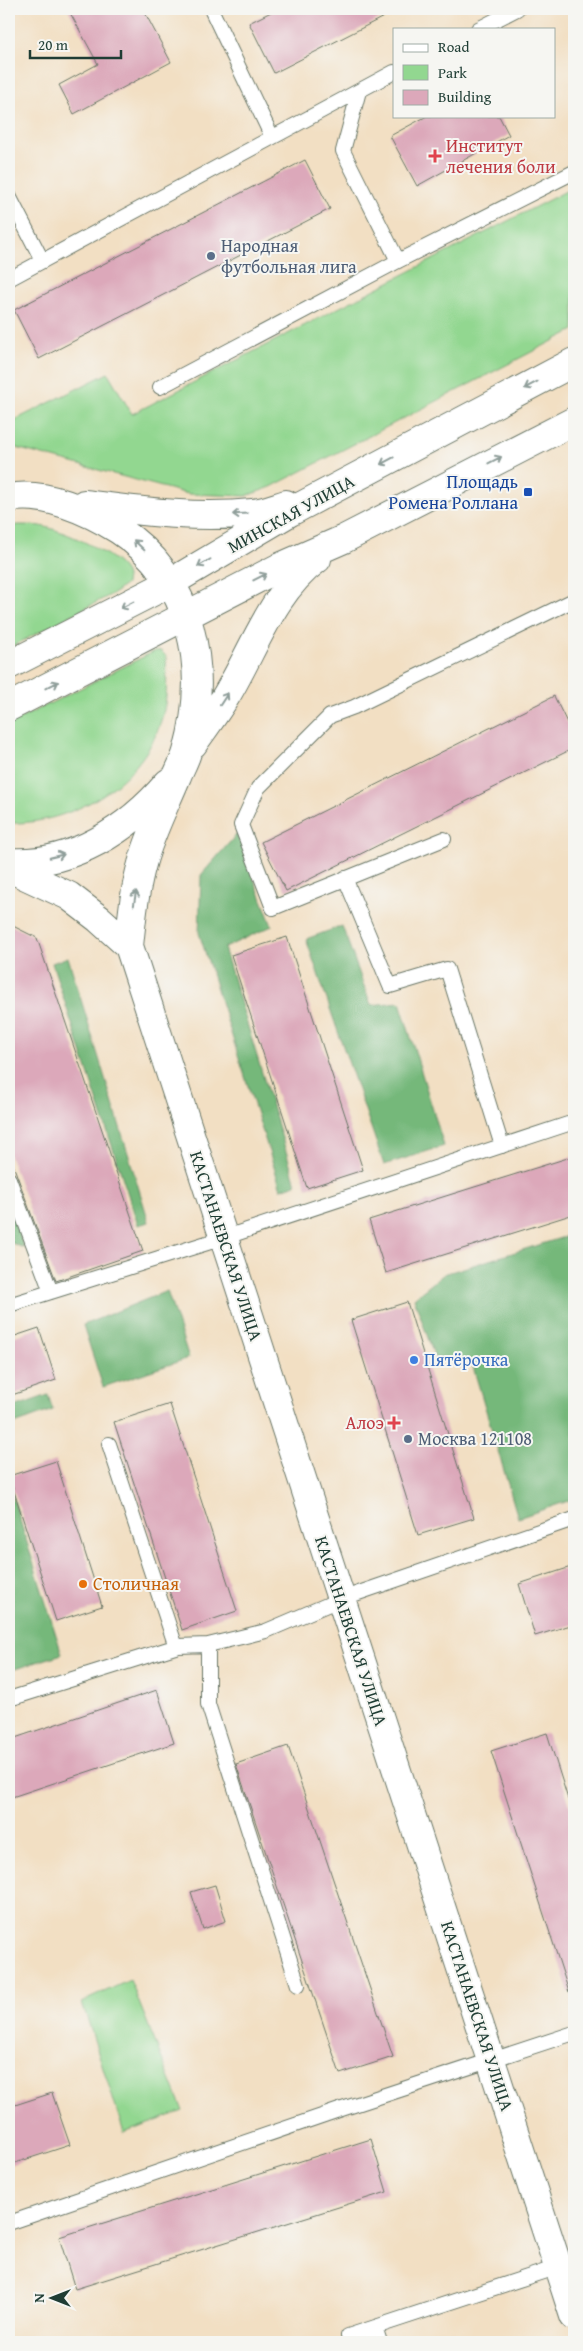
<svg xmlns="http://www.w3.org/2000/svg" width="583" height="2351" font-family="'Gentium Book Plus',serif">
  <rect width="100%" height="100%" fill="#f6f6f2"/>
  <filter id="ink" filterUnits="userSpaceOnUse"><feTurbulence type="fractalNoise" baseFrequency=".02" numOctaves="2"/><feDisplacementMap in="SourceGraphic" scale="10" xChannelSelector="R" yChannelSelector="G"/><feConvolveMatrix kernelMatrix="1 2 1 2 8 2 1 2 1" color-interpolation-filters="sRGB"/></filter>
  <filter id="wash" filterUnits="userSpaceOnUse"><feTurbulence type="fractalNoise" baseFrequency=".0096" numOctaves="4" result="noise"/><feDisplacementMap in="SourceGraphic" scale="20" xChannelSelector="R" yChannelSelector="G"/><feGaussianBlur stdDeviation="1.12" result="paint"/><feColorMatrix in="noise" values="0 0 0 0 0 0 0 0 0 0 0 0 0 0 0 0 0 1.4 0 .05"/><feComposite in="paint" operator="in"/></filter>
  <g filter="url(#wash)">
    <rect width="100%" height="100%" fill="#f2dfc3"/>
    <path fill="#92d790" stroke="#588a62" d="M574,187v143l-303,157 -25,9 -58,-2 -179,-48v-23l99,-50 24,41z
      M18,525c8,0 16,0 23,1 19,3 82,30 86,50 0,3 -1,6 -1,8l-10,8 -107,56v-122z
      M155,651h6l5,5c1,24 2,46 -6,68 -20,60 -90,101 -151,99v-99z
      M130,1980l53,131 -59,22 -42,-131z"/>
    <path fill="#75b87a" stroke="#4a7a57" d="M237,834l35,92 -48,22 72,236 -15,5 -82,-256 2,-58z
      M342,926l29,79 29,-3 44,144 -60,19 -78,-226z
      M68,957l81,265 -11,3 -86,-262z
      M9,1204l15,44 -15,-6z
      M574,1234v265l-56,19 -47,-158 -36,-2 -21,-60 30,-24z
      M167,1291l22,67 -86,29 -20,-62z
      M48,1395l5,15 -44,16v-17z
      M9,1485l53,169 -53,17z"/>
    <g id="blocks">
      <path fill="#dca8ba" d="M68,9h75l28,53 -97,52 -15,-29 39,-21z
        M277,9h122l-125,64 -25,-50z
        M427,116h72l10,19 -92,51 -27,-50z
        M305,160l25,49 -291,150 -25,-49z
        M554,696l20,41v11l-288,143 -25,-49z
        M9,924l28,14 106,313 -87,30 -47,-127z
        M287,937l76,233 -56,18 -76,-233z
        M574,1156v58l-188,59 -17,-53z
        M407,1302l67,216 -56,17 -67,-215z
        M39,1328l17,52 -47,16v-58z
        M170,1404l67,207 -55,19 -68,-208z
        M56,1461l46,145 -46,15 -47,-145z
        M574,1566v58l-39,12 -16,-52z
        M157,1690l17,53 -165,55v-58z
        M547,1733l27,85v174h-5l-78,-241z
        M288,1746l105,311 -53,17 -104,-310z
        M215,1885l11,36 -23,8 -12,-37z
        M52,2093l18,52 -61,20v-58z
        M371,2139l16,53 -312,97 -16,-52z"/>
    </g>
  </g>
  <g filter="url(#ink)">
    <use href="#blocks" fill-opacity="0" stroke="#697666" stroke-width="1"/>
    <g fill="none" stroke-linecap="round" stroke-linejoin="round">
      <g stroke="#697666" stroke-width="16">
        <path id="lane" d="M211,9l61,128
          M478,29l39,-20
          M359,91l-16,60 55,110
          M9,196l33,64
          M9,279l385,-207
          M160,387l238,-126 176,-89
          M444,839l-171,69 -32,-83 17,-37 72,-72 24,-9 220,-107
          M345,878l45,108 57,-17 55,177
          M9,1179l42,113
          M9,1305l214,-67 351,-116
          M109,1444l67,203
          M208,1645v59l90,281
          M9,1699l169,-53 30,-1 58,-14 75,-32 233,-80
          M9,2223l333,-114 232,-76
          M375,2327l5,15
          M348,2336l210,-69"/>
      </g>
      <g stroke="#697666" stroke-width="30">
        <path id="secondary" d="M9,498c36,-7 80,13 110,32 75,49 91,140 68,222 -2,8 -7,16 -10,24 -12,29 -27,58 -35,88 -8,27 -10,55 -13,82l445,1370
          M84,504c56,7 112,15 169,9 11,-1 23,-6 33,-9
          M9,665l161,-82 120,-71 284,-150
          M9,707l271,-140 64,-28 230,-118
          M193,744c11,-16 23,-31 33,-48 28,-46 46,-104 91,-137
          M9,862c63,4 120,-33 159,-79
          M9,868l60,28 30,23 30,27"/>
      </g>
      <use href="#lane" stroke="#fff" stroke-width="14"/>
      <use href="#secondary" stroke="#fff" stroke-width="28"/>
    </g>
    <defs><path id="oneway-shaft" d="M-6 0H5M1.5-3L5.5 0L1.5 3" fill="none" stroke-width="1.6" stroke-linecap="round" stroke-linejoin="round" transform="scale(1.25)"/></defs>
    <g stroke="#8f9e9a">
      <use href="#oneway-shaft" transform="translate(531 385) rotate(152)"/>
      <use href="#oneway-shaft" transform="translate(495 460) rotate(-27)"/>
      <use href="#oneway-shaft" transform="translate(387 461) rotate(152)"/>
      <use href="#oneway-shaft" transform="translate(240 514) rotate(177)"/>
      <use href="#oneway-shaft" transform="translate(139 545) rotate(-136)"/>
      <use href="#oneway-shaft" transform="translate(204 563) rotate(150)"/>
      <use href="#oneway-shaft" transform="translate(260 577) rotate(-27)"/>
      <use href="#oneway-shaft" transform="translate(127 605) rotate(153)"/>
      <use href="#oneway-shaft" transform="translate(52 685) rotate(-27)"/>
      <use href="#oneway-shaft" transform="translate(224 699) rotate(-57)"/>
      <use href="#oneway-shaft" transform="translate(57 856) rotate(-14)"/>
      <use href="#oneway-shaft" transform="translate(135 898) rotate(-81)"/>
    </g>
  </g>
  <g fill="#e0444e" stroke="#f6f6f2" stroke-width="2">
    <path d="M432.5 148.5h5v5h5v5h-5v5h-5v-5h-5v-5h5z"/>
    <path d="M391.5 1415.5h5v5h5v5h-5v5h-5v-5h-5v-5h5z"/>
  </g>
  <g fill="#5c6f8a" stroke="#f6f6f2" stroke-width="2">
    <circle cx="211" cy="256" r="5"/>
    <circle cx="408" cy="1439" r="5"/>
  </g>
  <rect fill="#1a4fb4" stroke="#f6f6f2" stroke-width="2" x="523" y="487" width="10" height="10" rx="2.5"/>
  <circle fill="#3f7fe0" stroke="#f6f6f2" stroke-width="2" cx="414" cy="1360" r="5"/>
  <circle fill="#e8710a" stroke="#f6f6f2" stroke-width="2" cx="83" cy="1584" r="5"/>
  <g text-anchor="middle" stroke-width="4" stroke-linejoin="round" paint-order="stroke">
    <g font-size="18" fill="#be3a42" stroke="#f6f6f2" text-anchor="start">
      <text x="446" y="152">Институт<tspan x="446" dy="21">лечения боли</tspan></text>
      <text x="384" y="1429" text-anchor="end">Алоэ</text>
    </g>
    <g font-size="18" fill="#4e5e75" stroke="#f6f6f2" text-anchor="start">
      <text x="221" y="252">Народная<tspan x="221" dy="21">футбольная лига</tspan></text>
      <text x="418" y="1445">Москва 121108</text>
    </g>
    <g font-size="18" fill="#164399" stroke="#f6f6f2" text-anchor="end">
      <text x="518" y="488">Площадь<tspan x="518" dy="21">Ромена Роллана</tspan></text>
    </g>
    <g font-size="18" fill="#1f3d34" stroke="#f6f6f2">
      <text transform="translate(291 514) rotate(-29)" y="6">МИНСКАЯ УЛИЦА</text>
      <text transform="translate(226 1246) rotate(72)" y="6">КАСТАНАЕВСКАЯ УЛИЦА</text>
      <text transform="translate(351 1631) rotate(72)" y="6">КАСТАНАЕВСКАЯ УЛИЦА</text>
      <text transform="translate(477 2016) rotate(72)" y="6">КАСТАНАЕВСКАЯ УЛИЦА</text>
    </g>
    <g font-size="18" fill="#366cbe" stroke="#f6f6f2" text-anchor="start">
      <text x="424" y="1366">Пятёрочка</text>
    </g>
    <g font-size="18" fill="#c56008" stroke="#f6f6f2" text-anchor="start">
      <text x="93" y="1590">Столичная</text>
    </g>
  </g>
  <rect width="583" height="2351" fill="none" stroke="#f6f6f2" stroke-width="30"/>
  <rect x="393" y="28" width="162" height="90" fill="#f6f6f2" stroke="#a0aca6"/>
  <rect x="403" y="44" width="25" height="8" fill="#ffffff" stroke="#a0aca6"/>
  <text x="438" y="52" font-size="15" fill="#1f3d34">Road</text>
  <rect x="403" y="65" width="25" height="15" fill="#92d790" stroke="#a0aca6"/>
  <text x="438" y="78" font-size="15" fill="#1f3d34">Park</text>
  <rect x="403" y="90" width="25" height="15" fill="#dca8ba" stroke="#a0aca6"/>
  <text x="438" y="102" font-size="15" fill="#1f3d34">Building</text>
  <g transform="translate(52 2298) rotate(270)" stroke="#f6f6f2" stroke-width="4" paint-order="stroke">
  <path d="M0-4L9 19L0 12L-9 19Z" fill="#1f3d34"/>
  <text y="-8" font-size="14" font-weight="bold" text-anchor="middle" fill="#1f3d34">N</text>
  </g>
  <path d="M30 50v8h91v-8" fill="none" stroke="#1f3d34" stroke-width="2.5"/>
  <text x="38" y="50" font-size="15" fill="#1f3d34" stroke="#f6f6f2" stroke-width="4" paint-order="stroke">20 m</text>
</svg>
